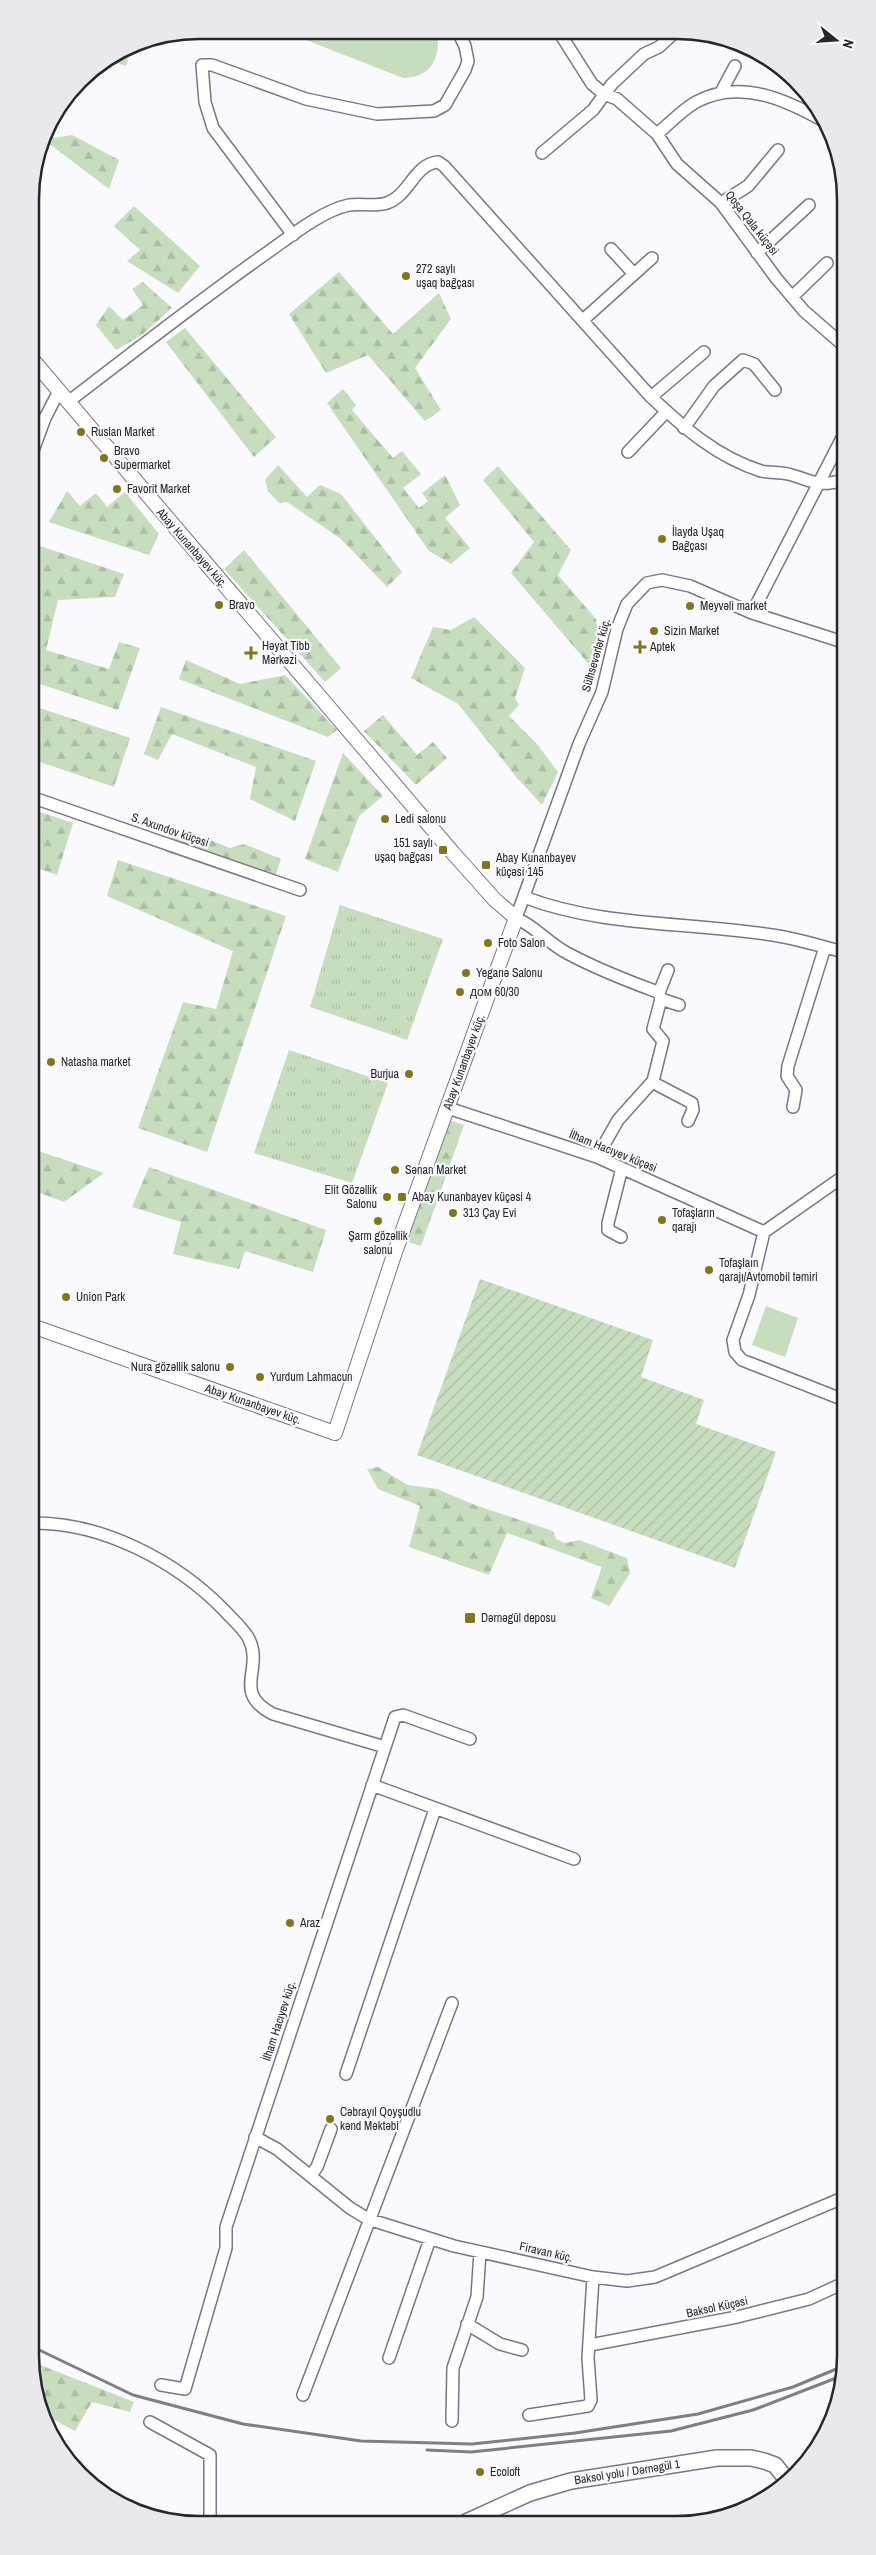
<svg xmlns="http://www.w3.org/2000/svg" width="876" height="2555" font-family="'Archivo Narrow',sans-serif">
  <defs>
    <pattern id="grass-tufts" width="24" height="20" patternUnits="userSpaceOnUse" patternTransform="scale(1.25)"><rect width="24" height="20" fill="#c7ddbe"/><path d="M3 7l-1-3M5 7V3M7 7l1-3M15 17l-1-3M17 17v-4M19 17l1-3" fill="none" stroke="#abbea3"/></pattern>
    <pattern id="forest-firs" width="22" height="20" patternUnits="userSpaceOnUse" patternTransform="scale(1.25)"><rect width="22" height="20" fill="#c7ddbe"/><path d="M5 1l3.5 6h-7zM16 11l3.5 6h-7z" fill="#abbea3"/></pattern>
    <pattern id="garden-furrows" width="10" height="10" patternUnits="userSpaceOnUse" patternTransform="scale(1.25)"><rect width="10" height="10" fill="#c7ddbe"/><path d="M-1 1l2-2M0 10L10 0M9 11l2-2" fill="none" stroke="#abbea3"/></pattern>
  </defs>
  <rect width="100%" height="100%" fill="#faf9fd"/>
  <path fill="url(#grass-tufts)" d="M340,905l103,34 -36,101 -97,-33z
    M289,1050l99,33 -36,100 -98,-30z"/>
  <path fill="url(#forest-firs)" d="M132,44l-6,22 -19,-6z
    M45,133l10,5 17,-3 47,25 -10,29 -66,-50z
    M134,206l66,60 -22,27 -51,-32 13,-11 -26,-24z
    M339,272l54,62 46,-41 12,26 -36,49 26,42 -16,11 -57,-66 -42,18 -37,-59z
    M143,282l29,26 -30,27 -26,15 -20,-25 13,-19 14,14 20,-15 -11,-16z
    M185,328l91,109 -22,20 -88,-115z
    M343,389l13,16 -4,5 41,48 9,-7 19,23 -18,14 16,20 9,-7 -6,-8 23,-18 15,30 -15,13 25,30 -19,16 -22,-13 -102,-148z
    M278,465l29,32 13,-12 21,9 61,78 -15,15 -46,-48 -54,-37 -8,1 -11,-12 -3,-11z
    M498,466l73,84 -13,25 38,44 5,37 -9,12 -81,-95 23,-31 -51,-62z
    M67,491l13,15 16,-13 11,14 18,-15 34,42 -10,21 -100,-33z
    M34,544l90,30 -9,23 -57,3 -12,50 63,19 10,-27 21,6 -22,62 -87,-29v-125z
    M244,550l97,118 -16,14 -101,-113z
    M474,617l51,51 -10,30 4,7 -10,11 28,28 21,28 -16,33 -24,-26 -60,-75 -47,-26 22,-51 18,3z
    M186,660l54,24 45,-9 52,55 -9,7 -149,-58z
    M31,705l99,33 -16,49 -83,-28z
    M161,707l155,54 -21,60 -45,-22 6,-32 -84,-33 -14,26 -14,-6z
    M383,715l34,40 16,-13 14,16 -31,27 -52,-54z
    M343,753l40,43 -24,20 -21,56 -33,-13z
    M31,809l42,14 -16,52 -26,-9z
    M172,837l20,6 13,-5 25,10 14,-4 37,15 -9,28 -106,-35z
    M118,860l168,56 -79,236 -69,-24 45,-126 33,7 17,-58 -126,-55z
    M446,1119l18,6 -43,121 -19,-6z
    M32,1149l72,24 -40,29 -32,-12z
    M149,1167l177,63 -13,42 -68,-21 -6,18 -66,-15 8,-32 -49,-15z
    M378,1467l30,18 29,4 38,16 78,26 3,8 9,4 14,-3 48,18 3,15 -21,33 -18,-8 11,-31 -95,-34 -18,42 -80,-28 11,-41 -42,-17 -11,-20z
    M33,2362l101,40 -4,10 -38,-10 -17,29 -32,-17 -10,-24z"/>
  <path fill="url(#garden-furrows)" d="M480,1279l173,61 -12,37 63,23 -8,24 80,28 -41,116 -318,-113z"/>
  <path fill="#c7ddbe" d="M283,31l154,1c4,24 -5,46 -34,46z
    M766,1306l32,12 -13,39 -33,-12z"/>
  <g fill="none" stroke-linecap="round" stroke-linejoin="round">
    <g stroke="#7c7488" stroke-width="14">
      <path id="minor" d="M559,32l33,52 12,10 13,5 40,35 20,30 44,39 55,75 28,33 39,34
        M721,92l14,-26
        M657,134c12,-10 25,-24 39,-32 44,-24 91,-2 131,21
        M542,153l51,-43 19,-26 32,-30 15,-7 15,-14
        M721,203l27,-17 30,-36
        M293,235l-80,-107 -8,-26 -3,-37h10l94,34 71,15 57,-3 11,-6 20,-35 3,-9 -3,-15 -7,-14
        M611,249l23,25
        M757,253l52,-48
        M792,297l35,-34
        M583,320l69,-62
        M651,397l53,-45
        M68,402c64,-49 127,-98 193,-145 25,-17 59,-46 88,-52 12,-2 25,2 38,-2 22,-7 27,-39 51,-41l6,4 207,231c33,31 66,60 110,74 9,2 18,1 27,3 23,6 30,14 55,6
        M684,428l30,-42 29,-26 11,4 21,26
        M628,452l38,-40
        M31,456l14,-38 14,-27
        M752,613l91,29
        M31,797l269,93
        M524,897c83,32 174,24 260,40 20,4 40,10 60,15
        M659,993l9,-23
        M661,999l18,6
        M652,1082l40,21 1,7 -5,11
        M793,1107l3,-17 -9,-14 1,-10 37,-119
        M448,1108l149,49 167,75 80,-56
        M597,1157l21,-37 35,-39 10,-40 -10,-12 8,-30 -2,-6 -4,-2c-30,-11 -60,-23 -88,-38 -19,-10 -31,-26 -51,-35l63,-174 23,-52 15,-63 10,-25 20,-21 15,-3 28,6 62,27 91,-177
        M764,1232l-15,63 -16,45 2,12 7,8 102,40
        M621,1237l-13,-7v-7l14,-55
        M32,1523c70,-1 144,38 192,87 8,9 19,18 25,29 15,31 -18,53 24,75l112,33
        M372,1785l202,74
        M346,2074l89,-265
        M255,2137l22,12 73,59 18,11 86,27 139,31 34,4 28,-4 190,-80
        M310,2176l7,-9 14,-38
        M467,2324l33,20 22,6
        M590,2345l147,-28 72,-18 37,-17
        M389,2358l41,-119
        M161,2385l24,4 41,-141v-21l169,-510 8,-2 67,24
        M303,2395l149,-392
        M529,2415l59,-9 3,-6 -3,-42 5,-81
        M452,2421l1,-53 24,-71 3,-45
        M150,2422l60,33v67"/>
    </g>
    <g stroke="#7c7488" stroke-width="16">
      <path id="tertiary" d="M31,358l422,495 42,47 21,18 -121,334 -60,181 -303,-107"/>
    </g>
    <g stroke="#7c7488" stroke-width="18">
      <path id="secondary" d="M466,2522l64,-29 41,-12 146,-23h34l13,3 11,4 13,16"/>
    </g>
    <use href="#minor" stroke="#fff" stroke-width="11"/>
    <use href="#tertiary" stroke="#fff" stroke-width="14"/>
    <use href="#secondary" stroke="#fff" stroke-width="15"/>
    <path stroke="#807e84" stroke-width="3" d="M33,2347l100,48 110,29 118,17 111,3 103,-11 123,-19 95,-27 53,-22
      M427,2450l44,2 200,-21 82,-21 91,-35"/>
  </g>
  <g fill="#80771c" stroke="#faf9fd" stroke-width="2">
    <circle cx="406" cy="276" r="5"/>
    <circle cx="81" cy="432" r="5"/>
    <circle cx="104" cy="458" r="5"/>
    <circle cx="117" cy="489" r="5"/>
    <circle cx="662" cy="539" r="5"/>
    <circle cx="219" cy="605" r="5"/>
    <circle cx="690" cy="606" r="5"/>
    <circle cx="654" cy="631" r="5"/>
    <path d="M637.5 639.5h5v5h5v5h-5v5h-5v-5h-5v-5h5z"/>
    <path d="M248.5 645.5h5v5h5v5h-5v5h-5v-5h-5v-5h5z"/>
    <circle cx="385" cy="819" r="5"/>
    <rect x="438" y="845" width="10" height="10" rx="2.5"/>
    <rect x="481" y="860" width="10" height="10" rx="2.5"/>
    <circle cx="488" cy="943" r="5"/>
    <circle cx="466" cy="973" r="5"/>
    <circle cx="460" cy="992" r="5"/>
    <circle cx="51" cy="1062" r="5"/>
    <circle cx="409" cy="1074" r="5"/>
    <circle cx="395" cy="1170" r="5"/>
    <circle cx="387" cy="1197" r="5"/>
    <rect x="397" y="1192" width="10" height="10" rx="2.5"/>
    <circle cx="453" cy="1213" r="5"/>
    <circle cx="662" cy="1220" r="5"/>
    <circle cx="378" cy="1221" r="5"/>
    <circle cx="709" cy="1270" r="5"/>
    <circle cx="66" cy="1297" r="5"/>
    <circle cx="230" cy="1367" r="5"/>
    <circle cx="260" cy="1377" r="5"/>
    <rect x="464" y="1612" width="12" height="12" rx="2.5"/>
    <circle cx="290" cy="1923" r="5"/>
    <circle cx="330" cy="2119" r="5"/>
    <circle cx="480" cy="2472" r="5"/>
  </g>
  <g text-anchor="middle" stroke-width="4.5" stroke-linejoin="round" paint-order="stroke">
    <g font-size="12" fill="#28252c" stroke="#faf9fd">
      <text transform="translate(752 223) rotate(52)" y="4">Qoşa Qala küçəsi</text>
      <text transform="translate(192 548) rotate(49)" y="4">Abay Kunanbayev küç.</text>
      <text transform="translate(596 655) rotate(-74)" y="4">Sülhsevərlər küç.</text>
      <text transform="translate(170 830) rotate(19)" y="4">S. Axundov küçəsi</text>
      <text transform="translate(464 1062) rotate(-70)" y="4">Abay Kunanbayev küç.</text>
      <text transform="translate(613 1151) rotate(22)" y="4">İlham Hacıyev küçəsi</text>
      <text transform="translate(253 1404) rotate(19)" y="4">Abay Kunanbayev küç.</text>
      <text transform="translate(279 2021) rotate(-72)" y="4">İlham Hacıyev küç.</text>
      <text transform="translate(546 2252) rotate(13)" y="4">Firavan küç.</text>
      <text transform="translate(717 2307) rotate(-12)" y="4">Baksol Küçəsi</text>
      <text transform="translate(627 2472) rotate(-9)" y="4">Baksol yolu / Dərnəgül 1</text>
    </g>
    <g font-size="12" fill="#28252c" stroke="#faf9fd" text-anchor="start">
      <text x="416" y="273">272 saylı<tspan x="416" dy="14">uşaq bağçası</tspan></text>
      <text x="91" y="436">Ruslan Market</text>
      <text x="114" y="455">Bravo<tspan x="114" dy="14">Supermarket</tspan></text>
      <text x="127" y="493">Favorit Market</text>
      <text x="672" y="536">İlayda Uşaq<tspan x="672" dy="14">Bağçası</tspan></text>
      <text x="229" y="609">Bravo</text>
      <text x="700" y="610">Meyvəli market</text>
      <text x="664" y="635">Sizin Market</text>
      <text x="262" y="650">Həyat Tibb<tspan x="262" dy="14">Mərkəzi</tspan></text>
      <text x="650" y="651">Aptek</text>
      <text x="395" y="823">Ledi salonu</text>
      <text x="433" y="847" text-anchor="end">151 saylı<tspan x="433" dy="14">uşaq bağçası</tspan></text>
      <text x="496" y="862">Abay Kunanbayev<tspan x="496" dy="14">küçəsi 145</tspan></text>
      <text x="498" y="947">Foto Salon</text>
      <text x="476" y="977">Yeganə Salonu</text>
      <text x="470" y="996">дом 60/30</text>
      <text x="61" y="1066">Natasha market</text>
      <text x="399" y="1078" text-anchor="end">Burjua</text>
      <text x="405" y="1174">Sənan Market</text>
      <text x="377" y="1194" text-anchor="end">Elit Gözəllik<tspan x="377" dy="14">Salonu</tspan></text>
      <text x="412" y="1201">Abay Kunanbayev küçəsi 4</text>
      <text x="463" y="1217">313 Çay Evi</text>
      <text x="672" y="1217">Tofaşların<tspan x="672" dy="14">qarajı</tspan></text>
      <text x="378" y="1240" text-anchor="middle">Şarm gözəllik<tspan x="378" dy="14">salonu</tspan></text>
      <text x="719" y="1267">Tofaşlaın<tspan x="719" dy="14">qarajı/Avtomobil təmiri</tspan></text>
      <text x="76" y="1301">Union Park</text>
      <text x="220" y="1371" text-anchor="end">Nura gözəllik salonu</text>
      <text x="270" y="1381">Yurdum Lahmacun</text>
      <text x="481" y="1622">Dərnəgül deposu</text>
      <text x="300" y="1927">Araz</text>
      <text x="340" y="2116">Cəbrayıl Qoyşudlu<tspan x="340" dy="14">kənd Məktəbi</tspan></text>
      <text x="490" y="2476">Ecoloft</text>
    </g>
  </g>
  <path d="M0 0H876V2555H0ZM199 39H677A160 160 0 0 1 837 199V2356A160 160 0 0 1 677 2516H199A160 160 0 0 1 39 2356V199A160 160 0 0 1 199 39Z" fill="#e9e8ec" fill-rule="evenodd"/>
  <path fill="none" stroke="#28252c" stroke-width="2.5" d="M199 39H677A160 160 0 0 1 837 199V2356A160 160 0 0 1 677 2516H199A160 160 0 0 1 39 2356V199A160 160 0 0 1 199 39Z"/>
  <g transform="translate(836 40) rotate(107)" stroke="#faf9fd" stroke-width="4" paint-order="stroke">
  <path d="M0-4L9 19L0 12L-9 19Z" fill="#28252c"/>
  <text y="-8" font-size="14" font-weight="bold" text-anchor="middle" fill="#28252c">N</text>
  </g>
</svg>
